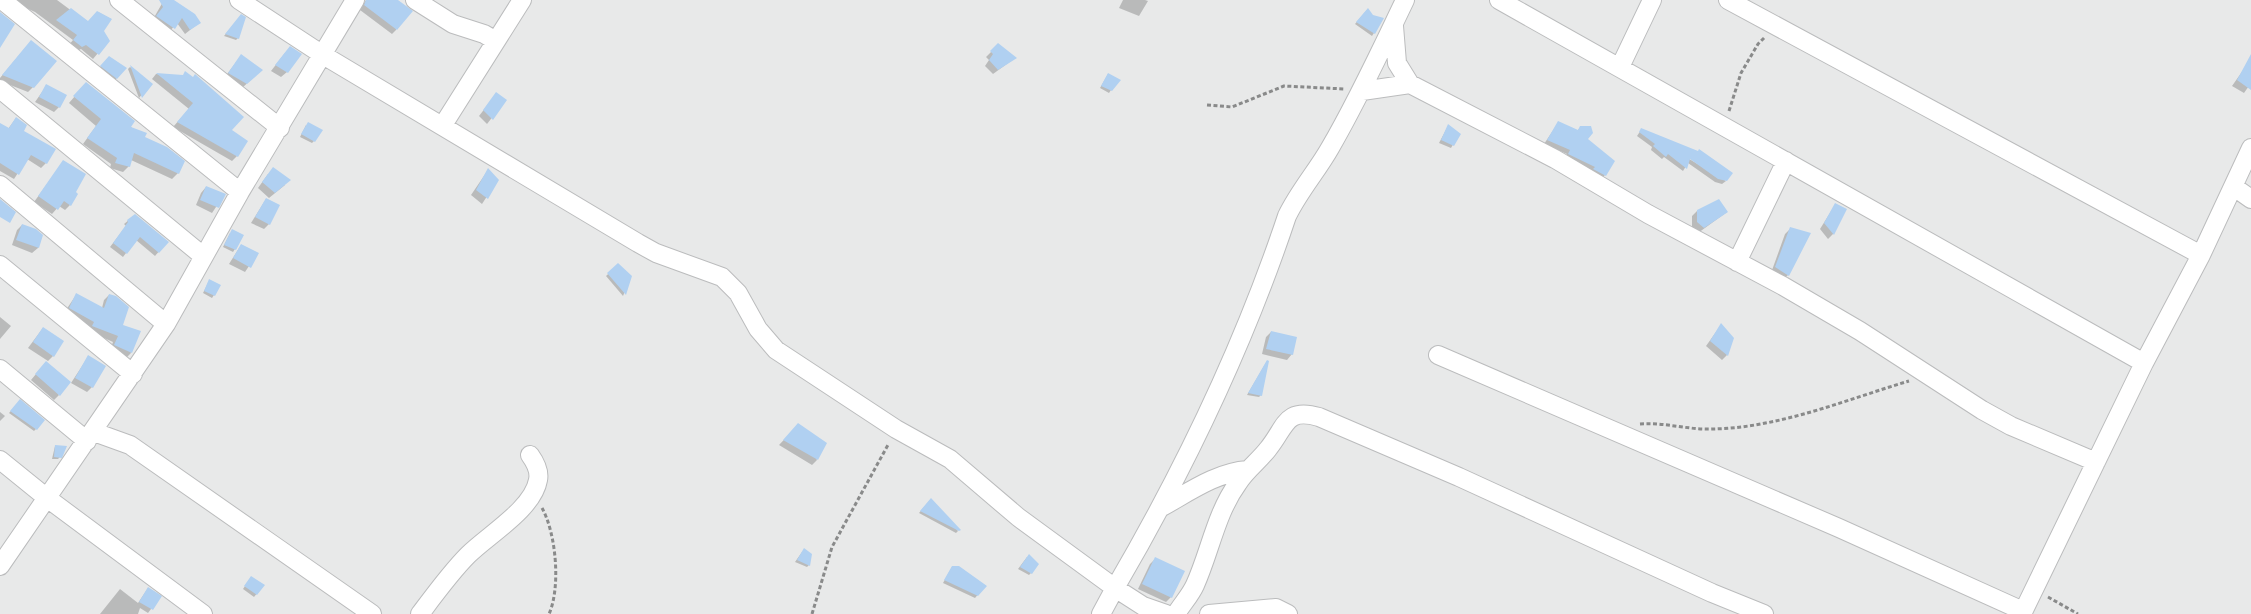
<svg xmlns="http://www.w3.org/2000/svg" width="2251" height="614" font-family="'Public Sans',sans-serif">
  <rect width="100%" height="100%" fill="#e8e9e9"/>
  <path fill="#0003" d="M8,0h49l31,23 10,-11 13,7 -9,11 7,10 -16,19 -12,-10 -4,2 -8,-6 4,-5 -38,-28 -11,-5 -3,3z
    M164,0h8l27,23 -14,11 -8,-11 -8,9 -17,-11z
    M366,0h29l1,30 -4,4 -32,-24z
    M1123,0h22l3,1 -9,15 -20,-8z
    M1367,10l5,6 11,3 -11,17 -17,-12z
    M239,18l-1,20 -2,2 -12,-4z
    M998,45l17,13 -22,16 -8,-8 4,-6 -3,-3z
    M26,47l7,40 -5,5 -28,-11v-3z
    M285,53l2,19 -6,5 -10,-6z
    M241,56l15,19 -15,14 -17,-11z
    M109,58l16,11 -11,12 -15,-13z
    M2246,66l5,1v16l-7,10 -12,-7z
    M130,67l21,17 -12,14 -11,-29z
    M156,74l26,2 48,54 7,26 -5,5 -59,-34 16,-18 -37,-30z
    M1108,74l3,16 -2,3 -9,-5z
    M47,85l12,22 -5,5 -19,-10z
    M81,89l63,48 34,36 -6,6 -41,-19 -2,6 -6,6 -13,-4 1,-4 -28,-20 13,-18 -27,-23z
    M496,94l9,7 -18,23 -8,-8z
    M16,118l6,13 24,32 -5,5 -14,-9 -13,20 -14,-8v-43l8,1z
    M1558,123l19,8 4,-4 24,48 -4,4 -36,-20 2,-5 -23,-10z
    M306,125l8,16 -2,2 -12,-6z
    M1448,126l11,8 -8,14 -12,-5z
    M1641,130l85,51 -4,3 -7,-2 -27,-19 -5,8 -19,-14 -2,2 -11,-9 1,-3 -15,-11z
    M64,161l10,32 -4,12 -5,5 -6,-4 -7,8 -18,-12z
    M488,170l9,11 -15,23 -11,-9z
    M268,174l17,11 -16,13 -11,-10z
    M206,187l18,8 -12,18 -16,-8 5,-12z
    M266,199l3,25 -5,5 -13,-6z
    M1835,205l-2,29 -5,5 -8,-10z
    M1697,211l30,1 -29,21 -6,-5v-12z
    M135,215l32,27 -12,14 -19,-16 -13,17 -13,-10 16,-21 -2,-2z
    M22,225l20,11 -4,12 -6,5 -20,-8 5,-15z
    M1790,229l-2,46 -5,5 -12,-7 14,-39z
    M230,233l5,16 -2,3 -10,-5z
    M241,245l16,9 -12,18 -16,-8z
    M618,265l13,12 -8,19 -17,-20z
    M208,283l6,12 -2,3 -9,-5z
    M76,295l26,13 2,-8 5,-5 22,58 -5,5 -16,-8 3,-8 -25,-11 -24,-18z
    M0,317l11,9 -11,13z
    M1721,325l6,30 -5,5 -16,-14z
    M43,328l10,28 -5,5 -20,-13z
    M1271,332l21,22 -5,6 -25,-6 4,-17z
    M88,357l4,30 -5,5 -16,-9z
    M1267,361l-6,34 -2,2 -12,-2z
    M41,368l18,27 -5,5 -23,-20z
    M20,401l16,28 -2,2 -25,-18z
    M0,412l5,4 -5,5z
    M798,425l19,35 -5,5 -33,-20z
    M55,446l5,11 -2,2h-6z
    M931,499l27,32 -2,2 -37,-20z
    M802,552l7,13 -2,2 -12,-5z
    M1027,557l4,16 -2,2 -11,-6z
    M1155,559l16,38 -5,5 -28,-13 12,-25z
    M952,567l33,19 -10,12 -32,-15z
    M249,580l14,6 -9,11 -11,-8z
    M148,588l12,9 -12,16 -8,-5 -2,6h-38l20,-25 18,14z"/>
  <path fill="#b0d0f1" d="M159,0h15l21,14 6,9 -11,7 -8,-12 -7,11 -19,-13 7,-9z
    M366,0h32l15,11 -16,19 -33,-25z
    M71,8l17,13 9,-10 15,8 -8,12 6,10 -11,14 -13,-10 -4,2 -9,-7 4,-5 -21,-15z
    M1368,8l5,7 11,3 -9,16 -19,-12z
    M0,12l15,12 -15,24z
    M241,14l5,3 -7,22 -14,-5z
    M31,40l26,21 -23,27 -32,-13z
    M998,43l19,15 -19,12 -9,-10 4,-6 -3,-3z
    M290,46l12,8 -14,19 -13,-8z
    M241,54l22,16 -16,14 -19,-11z
    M2251,54v36l-14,-10z
    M109,56l18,12 -10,11 -17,-13z
    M130,65l23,19 -11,14z
    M185,71l8,6 2,-3 49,43 -12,13 16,11 -10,16 -61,-35 16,-19 -37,-30 27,2z
    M1108,73l13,7 -9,11 -11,-5z
    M86,82l49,39 -4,6 16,6 -2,4 22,10 18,14 -6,13 -45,-21 -4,14 -15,-4 2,-5 -30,-20 14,-19 -28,-23z
    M46,84l21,11 -7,13 -21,-11z
    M496,92l11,8 -14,20 -10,-10z
    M16,117l11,8 -3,6 32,18 -9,15 -16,-9 -12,20 -19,-12v-40l9,5z
    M1558,121l20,9 2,-4h11l2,7 -5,6 27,22 -9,15 -13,-7 2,-2 -27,-13 2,-4 -23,-10z
    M308,122l15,8 -8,12 -14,-8z
    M1448,124l13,10 -7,12 -13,-6z
    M1641,128l57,23 1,-2 34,24 -6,8 -9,-2 -28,-20 -3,10 -19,-15 -2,3 -13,-11 2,-2 -16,-12z
    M63,160l23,14 -10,18 2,2 -7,12 -7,-5 -6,9 -20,-14z
    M273,167l18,13 -16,13 -13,-11z
    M488,168l11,12 -11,19 -12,-9z
    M206,186l20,8 -7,14 -19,-8z
    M266,198l14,7 -10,20 -15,-8z
    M0,199l16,13 -6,11 -10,-6z
    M1719,199l9,13 -24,16 -7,-6v-12z
    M1835,203l12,6 -13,26 -10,-12z
    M135,214l34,28 -10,11 -19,-16 -13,17 -14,-11 15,-21 -1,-2z
    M22,224l14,5 7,6 -4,13 -23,-8z
    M1790,227l21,6 -22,43 -14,-9z
    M232,229l12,6 -8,15 -12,-5z
    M241,244l18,9 -8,15 -18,-10z
    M618,263l14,13 -6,19 -19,-22z
    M209,279l12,6 -6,11 -11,-5z
    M76,293l28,15 5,-14 7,2 13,11 -6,18 18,6 -9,22 -18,-8 4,-9 -26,-10 2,-4 -25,-14z
    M1721,323l13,15 -6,18 -18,-15z
    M43,327l21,14 -10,16 -21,-15z
    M1271,331l26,6 -4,18 -27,-6z
    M88,355l18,11 -13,22 -18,-10z
    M1267,360l2,1 -7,35 -14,-3z
    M46,361l25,21 -11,14 -25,-22z
    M20,399l25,21 -8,10 -27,-19z
    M798,423l29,20 -9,17 -35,-20z
    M55,445l12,1 -5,12 -8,-1z
    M931,498l30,32 -2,1 -39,-20z
    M804,548l8,6 -2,12 -13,-6z
    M1029,554l10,10 -7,10 -12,-7z
    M1155,557l30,14 -13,27 -30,-14z
    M952,566h7l28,20 -9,10 -34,-16z
    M251,576l14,9 -8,10 -13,-9z
    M148,587l14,9 -9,14 -14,-8z"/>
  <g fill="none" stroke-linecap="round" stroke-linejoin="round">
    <g stroke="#bbbcbd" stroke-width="20">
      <path id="minor" d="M2,0l238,192
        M119,0l161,128
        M239,0l84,55 315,188 18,10 66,24 16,16 20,36 18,21 120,79 54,30 68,58 97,71 -14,26
        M415,0l38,24 31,10 12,7
        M1499,0l645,363
        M1728,0l473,255
        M1394,26l3,37 13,21
        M1620,67l32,-67
        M0,89l203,167
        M1362,91l48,-7 145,75 93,55 135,72 77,45 122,79 29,16 85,36
        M443,125l79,-125
        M0,185l166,139
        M2234,187l17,12
        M1737,262l49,-101
        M0,265l133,109
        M1438,355l401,173 184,83
        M0,369l87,72
        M94,432l36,13 242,169
        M0,460l47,38 156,116
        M1162,507c27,-15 55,-35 86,-37
        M0,566l166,-242 74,-132 115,-192
        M420,614c15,-20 31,-42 48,-59 20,-20 65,-46 70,-75 2,-9 -3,-18 -8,-25
        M1166,614l-23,-8 -28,-18c69,-118 129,-243 172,-372 12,-25 30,-45 43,-68 28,-48 51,-98 75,-148
        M1176,614c6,-10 14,-18 19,-29 15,-33 21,-72 43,-102 8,-13 21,-22 30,-34 18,-22 17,-42 51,-32l140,60 253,116 52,21
        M1209,614l67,-6 12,6
        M2022,614l122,-251 57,-108 50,-107"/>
    </g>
    <path stroke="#898a8a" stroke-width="3" stroke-dasharray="4 2.5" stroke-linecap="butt" d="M1207,105l25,2 52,-21 61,3
      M1729,111l12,-38 17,-29 7,-7
      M1640,424c24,-2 48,6 72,5 67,-1 133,-29 197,-48
      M542,508c14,25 19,79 7,106
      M2048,597l30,17
      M812,614l20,-67 57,-104"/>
    <use href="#minor" stroke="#fff" stroke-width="18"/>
  </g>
</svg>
